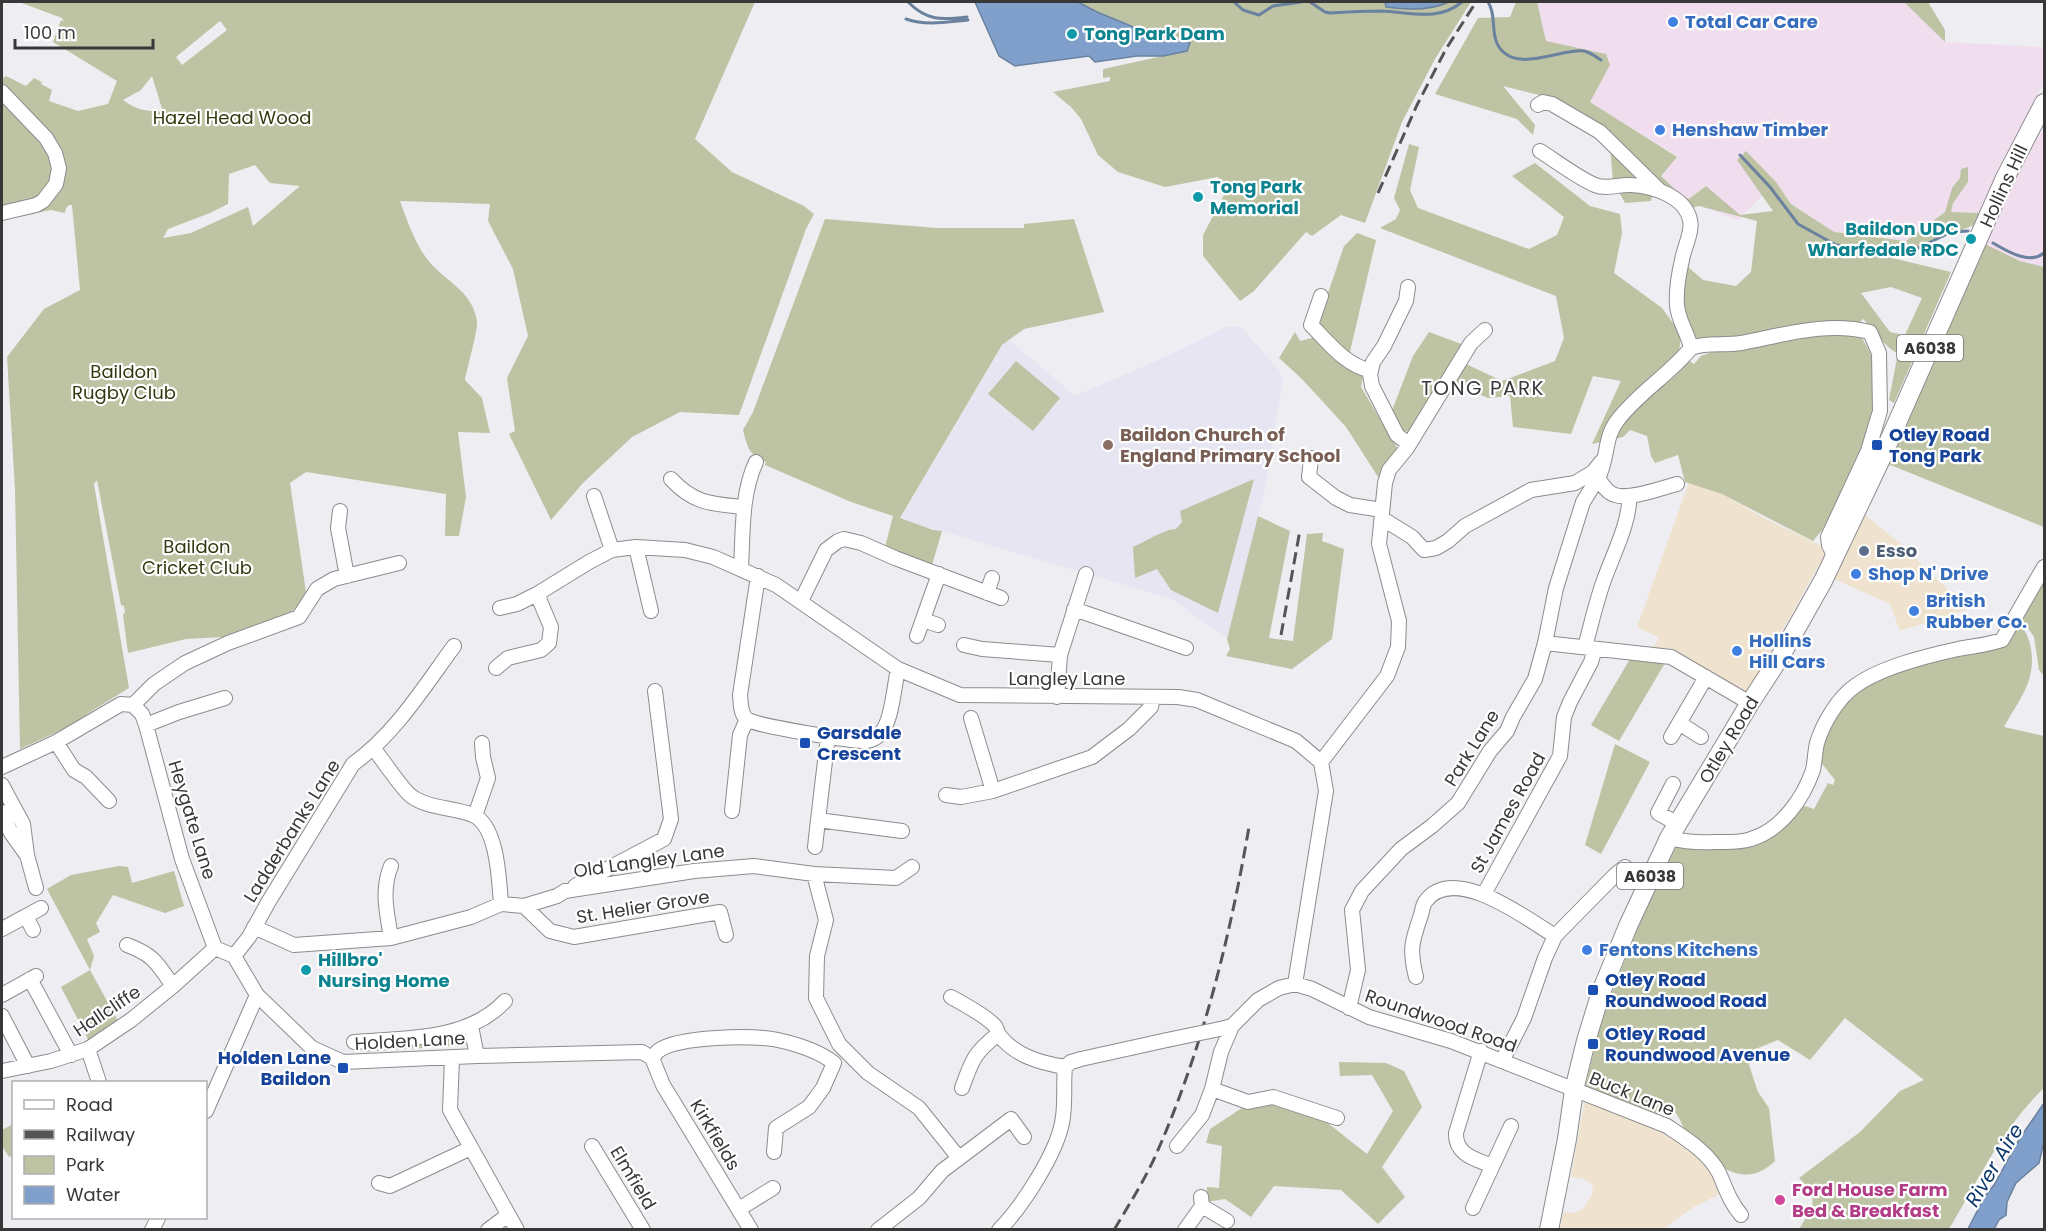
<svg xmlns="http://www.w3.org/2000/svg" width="2046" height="1231" font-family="Poppins,sans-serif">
  <rect width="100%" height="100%" fill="#eeeef2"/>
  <path fill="#efe3cf" d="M1689,482l33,12 46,26 60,29 -81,145 -95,-45 7,-11 -22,-11z
    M1865,515l36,29 67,65 -68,22 -10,-27 -56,-25z
    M1585,1098l67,25 51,34 19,36 -28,14 -31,22 -103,1 3,-18 11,1 9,-4 10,-16 -1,-9 -8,-5 -13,-2z"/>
  <path fill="#f0deef" d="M1537,2h367l41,40 99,5v36l-42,78 -23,52 -34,-1 -39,29 -72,-9 -43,-28 -15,-22 -38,38 -65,-24 -17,-14 21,-26 -87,-54 20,-37 -64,-24z
    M2038,129l6,6v132l-24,-6 -35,-17z"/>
  <path fill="#e6e5f1" d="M1240,326l39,44 4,11 -19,113 -37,145 -55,-40 -230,-68 -9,-1 -33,-11 107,-181 68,58 88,-38 63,-31z"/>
  <path fill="#bdc3a3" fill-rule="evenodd" d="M19,2h736l-60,137 37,33 72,34 10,8 -8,15 -67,186 -59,-3 -48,25 -49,46 -32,37 -42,-86 6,-3 -8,-53 21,-42 -15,-67 -25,-48 2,-17 -90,-3c8,22 17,49 34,66 17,17 39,27 43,54 1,10 -10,46 -12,59l17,18 8,35 -32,-1 8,65 -7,39h-14l1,-42 -140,-22 -16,11 17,116 -20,16 -64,22 -37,2 -58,14 -5,-38 2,-3 -1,-6 -3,-1 -24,-125 -3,4 35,204 -42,26 -2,5 -65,30 -5,-260 -8,-132 37,-48 36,-19 -8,-85h-3l-3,3 -1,5 -14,-3 -49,10v-141l4,-3 20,10 8,-8 8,4 -1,2 11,6 -3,11 29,10 30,-7 9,-23 -64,-39 8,-22 3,2 -2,-4zM220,21l7,9 -45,35 -6,-8zM152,76l11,36c-16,-1 -27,-2 -40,-12l18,-10zM255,165l15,18 30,3 -47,40 -5,-19 -57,26 -28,5 5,-9 42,-16 18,-9 1,-30z
    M1078,2h393l-36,57 -33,63 -37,101 -24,-8 -29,21 -6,-4 -52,59 -14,10 -37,-45v-21l22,-42 -7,-16 -53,10 -47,-15 -20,-17 -17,-36 -9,-11 -19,-16 57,-11v-4l-7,1v-9l83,-18 3,-8c-38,-11 -76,-22 -111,-41z
    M1516,2h21l9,39 60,13 4,11 -20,37 87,55 -16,19 21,20 7,3 17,-13 34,29 33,-4 -36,-51 9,-9 30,31 15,22 43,28 72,9 39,-29 7,-24 8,-10 1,-9 7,-2v15l-15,21 -2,9 28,1 -5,12 -82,33 59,14 -57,131 -5,-3 9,-47c-11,-3 -25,-25 -35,-34l-7,7 -83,5 -51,7h-25c-19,-21 -14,-46 -10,-72l16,14 33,6 15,-14 6,-51 -58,-15 -13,3 -30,-27 -5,19 -26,2 -12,-22 -3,-35 -63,-49 -44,-11 32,39 -2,10 -16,-16 -82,-25 43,-76 32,-1zM1891,287l31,11 -17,37 -15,-3 -29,-39z
    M1904,2h24l17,28v12z
    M1409,144l10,3 -9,43 8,18 111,41 28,-14 7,-18 -52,-41 23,-13 55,43 30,8 2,19 -8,40 48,35 19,26 -2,20 15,10 7,-8 16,-6 56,-9 67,-8 22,5c7,12 13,24 14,38 6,42 -34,113 -52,152l-11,13 -91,-47 -37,-12 -7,-27 -23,8 -4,-7 -4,-20 -17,-6 -7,7 -31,7 29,-63 -28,-5 -22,58 -58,-7 -3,-31 -22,2 -33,-14 11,-20 36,17 53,-20 9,-23 -8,-42 -176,-68 16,-9 4,-9 -6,-12z
    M825,219l112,9h87v-4l50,-5 30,93 -80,17 -22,16 -102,173 33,12 9,1 -10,34 -47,-18 8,-31 -42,-14 -86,-37 1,-3c-17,-6 -19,-16 -23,-32l10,-18z
    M1357,233l19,7 -27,116 -30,-28 4,-20 21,-62z
    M1985,244l35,17 24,6v260l-156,-63z
    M1295,332l5,9 16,-4 47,39 -2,11 38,64 -19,29 -34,-53 -44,-48 -23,-21z
    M1429,332l35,13 -52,87 -8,-1 -3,-4h-3l-7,-14 22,-57z
    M1016,361l44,37 -27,33 -45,-37z
    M1254,479l-36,134 -47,-23 -14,-21 -22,9 -2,-31c11,-5 34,-19 43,-18l6,-7 -2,-11z
    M1258,516l32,15 -21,107 24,3 14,-107 16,-1 -1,8 22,8 -12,90 -40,30 -66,-13 4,-7 -3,-10z
    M2044,580v96l-5,-6 -5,-33 -12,-18z
    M2019,624c6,5 9,13 11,20 8,35 -10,54 -26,83l40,9v352c-41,39 -67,94 -95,141h-150c14,-22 22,-30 0,-51l61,-46 40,-41 24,-11 -79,-62 -35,42 -32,-20 -25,10 -4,15 9,27 11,16 6,53c-31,31 -65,2 -86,-24 -6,-8 -8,-18 -14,-25l-9,-1 -13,6 -69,-25 18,-75 50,-124 25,-48 62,1 60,-42 15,5 14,-26 5,2 2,-5 -16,-20 11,-34 24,-34 31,-17 80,-24 33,-4 16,-13z
    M1630,659l35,4 -46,78 -28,-16z
    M1615,744l35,18 -49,92 -16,-9z
    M119,866l9,1 4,16 42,-12 10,35 -19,7 -52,-18 -17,28 4,9 -13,7 7,17 -4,14 28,51 -29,20 -28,-54 29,-17 -43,-81 24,-14z
    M464,1033l4,10 -2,2 -103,7 -1,-8z
    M1339,1062l47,1 18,8 18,36 -40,60 23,30 -27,27 -37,-34 -67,-4 -23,31 -26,-18 -19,3 1,-15 12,1 3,-42 -16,-3 4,-14 35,-23 34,-4 45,18 43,34 26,-43 -21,-36 -32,1z
    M13,1124v31l-4,2 -7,-11v-16z"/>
  <path fill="#80a0cb" stroke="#6a819f" stroke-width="1.5" d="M975,2h103l19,10 39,16 54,15 -3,8 -24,5h-26l-42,6 -6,-6 -74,10 -16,-10z
    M1385,2h64c-19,9 -42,8 -63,5z
    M2044,1103v39l-5,21 -23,20 -9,19 -1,13 -7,5 -5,9h-26l17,-33 9,-11 26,-47z"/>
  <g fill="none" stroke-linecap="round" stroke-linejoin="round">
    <path stroke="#6a819f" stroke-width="3" d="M908,2c19,19 33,18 59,15
      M1234,2l9,8 16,5 14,-9 28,-4
      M1310,2l15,10 5,1c17,-1 34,-2 51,-2 29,1 57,11 81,-9
      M1488,2c9,13 2,32 11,45 18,27 62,1 85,4 6,1 12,6 17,9
      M906,19c20,7 41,3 62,1
      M1740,155l30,32 28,37 38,21 30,4 23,1 17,4 45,-22 17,-1
      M1993,243c14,8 36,22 51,10"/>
    <g stroke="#8c8c8f" stroke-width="16">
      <path id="minor" d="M2,92l44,46 9,15 4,15 -3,16 -13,17 -7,4 -34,8
        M1538,105l5,-3 9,2 48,28 59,58
        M1540,151c16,10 38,27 55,34 12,5 24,-1 36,0 21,1 54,11 59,35 3,12 -6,27 -8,40 -3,13 -6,31 -5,45 1,16 11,28 14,43 -22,27 -53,45 -74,73 -13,17 -9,39 -19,57 4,6 9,15 17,17 15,5 46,-7 62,-11
        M1408,287l-2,14 -22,45 -11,16 -3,12 2,12 25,49 12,9
        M1321,296l-10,29c18,18 34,40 60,46
        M1691,348c16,-6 33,-2 50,-5 43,-8 86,-22 129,-11l9,21 1,58 -12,40 -40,86 1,8 6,12
        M1311,458l-2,19 27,21 14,7 32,5
        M671,479c23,25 41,25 73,28
        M594,496l18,54
        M340,511l-2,17 9,48
        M1383,519l29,18 12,13 12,-2 12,-7 17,-15 66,-36 44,-7 18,-11 8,-10
        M636,547l15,64
        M741,568c2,-34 0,-74 15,-106
        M758,576l-18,119c1,9 0,20 8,25 12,6 105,22 119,21 4,-1 9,-3 12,-6 13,-11 15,-49 19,-66
        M987,593l5,-15
        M801,601l25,-51 12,-9 6,-2 17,4 34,15 106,40
        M500,608l17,-4 20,-10 52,-32 23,-12 24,-3 49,3 28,7 63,28 122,84 62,26 218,2 19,3 99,41 25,21 5,29 -31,193
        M1074,609l112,39
        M923,620l15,5
        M917,636l22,-62
        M1545,643l126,14 79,46
        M964,645l18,4 78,6
        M1585,647c6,-22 11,-45 19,-67 8,-23 27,-60 25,-84
        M496,668l12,-10 33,-8 8,-7 2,-16 -14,-33
        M1057,697l3,-42 26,-81
        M133,705l21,-21 31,-21 43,-20 71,-26 18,-28 17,-10 65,-16
        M133,705l9,9 4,11 36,134 33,89
        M971,718l22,73
        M1679,723l22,14
        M146,725l33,-13 46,-14
        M828,736l-10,84 84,11
        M1671,737l35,-60
        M56,742l18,28 12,7 23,24
        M374,749c9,11 27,39 37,47 18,13 42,11 62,19 25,11 26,66 28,89
        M1321,762l66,-86 11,-29 1,-26 -20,-77 6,-61 4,-13 18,-22 64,-105 14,-13
        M2,767l54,-25 65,-38 12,1
        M1673,784l-15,29 20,11
        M2,785l21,39 4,31 9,33
        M946,795l15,2 32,-6 99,-34 37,-28 22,-22 2,-10
        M732,811l8,-76 7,-16
        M2,812l9,21 15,21
        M475,816l13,-38 -5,-21 -1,-14
        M1669,838c16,4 30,5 46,4 11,0 25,1 36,-3 30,-9 52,-40 62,-69 2,-9 2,-19 4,-27 6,-20 21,-45 38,-57 26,-19 71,-30 103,-37 15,-3 30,-4 44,-9l42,-73
        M815,847l3,-27
        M391,866c-10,24 -4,47 0,72
        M814,874l12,46 -9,36 -1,42 23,46 29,29 51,35 40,50
        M575,886l89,-47 7,-20 -16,-128
        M1484,894l76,-138 4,-39 6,-15 21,-40 4,-13
        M524,906l26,25 24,6 146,-25 6,23
        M26,916l7,14
        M254,927l40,18 97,-7 80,-21 30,-13 23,2 33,-10 8,-5 129,-20 60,-5 60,8 82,4 16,-11
        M2,929l39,-21
        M127,945c27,10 30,18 46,41
        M215,948l19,8 23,39 55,53 31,14 134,-6 165,-4 10,6
        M234,956l15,-19 20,-36 84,-137c42,-30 71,-77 101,-118
        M1416,977c-7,-28 -4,-36 5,-62 1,-4 2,-10 4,-13 28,-40 102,17 130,34
        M30,979l41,76
        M2,995l34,-19
        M951,997c11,6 37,21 44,29 2,2 2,6 4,9 16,21 42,28 66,32
        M1349,1008l9,-38 -6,-60 10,-19 39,-42 31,-23 26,-23 32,-52 17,-20 6,-14 22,-38 10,-36 11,-55 27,-86 15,-24
        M2,1016l26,50
        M471,1026l6,30
        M1220,1029l12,-3 26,-26 21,-12 16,-4 17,5 57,28 82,24 216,85c18,12 42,27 52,47 7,16 11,29 22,42
        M354,1042c51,-4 114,-1 151,-41
        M88,1049l11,33
        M1481,1051l-25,82c-1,22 20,26 36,33
        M452,1058l-2,52 67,120
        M652,1058c2,-2 4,-5 6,-7 19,-15 97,-16 120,-11 18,4 42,12 56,23l-11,25 -14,19 -33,21 -2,24
        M652,1058l11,27 88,145
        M1502,1061l22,-43 21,-60 10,-22 60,-61 10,-8
        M2,1071l49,-10 37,-12 43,-29 42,-34 42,-38
        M962,1088c10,-28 12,-35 36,-54
        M1212,1089l36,13 25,-5 64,21
        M206,1111l51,-116
        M592,1146l51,84
        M1177,1146l25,-31 10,-26 9,-37 11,-26
        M379,1183l11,3 81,-38
        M1201,1197l1,9 25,15
        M1473,1208l38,-82
        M739,1209l34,-21
        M152,1230l6,-12
        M488,1230l20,-15
        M878,1230l41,-32 23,-27 69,-52 13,18
        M999,1230c23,-23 57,-76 63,-107 4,-19 1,-37 3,-56l6,-5 10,-3 86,-19
        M1185,1230l17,-24"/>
    </g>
    <g stroke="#8c8c8f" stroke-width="20">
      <path id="major" d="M1549,1230l18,-91 7,-49 12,-49 15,-49 27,-66 41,-88 81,-135 30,-46 43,-76 58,-122 124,-281 39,-75"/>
    </g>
    <use href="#minor" stroke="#fff" stroke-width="14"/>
    <use href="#major" stroke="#fff" stroke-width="18"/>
    <path stroke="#555556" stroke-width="3" stroke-dasharray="12 6" stroke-linecap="butt" d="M1378,193l39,-88 29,-56 30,-47
      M1281,635l19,-105
      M1114,1230c16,-27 32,-52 44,-80 45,-103 72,-213 91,-323"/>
    <g stroke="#8c8c8f" stroke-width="16" stroke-linecap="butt">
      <path id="minor-bridge" d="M1167,1040l53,-11"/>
    </g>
    <use href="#minor-bridge" stroke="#fff" stroke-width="14"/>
  </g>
  <g fill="#3f7fe0" stroke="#fff" stroke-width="2">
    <circle cx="1673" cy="22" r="6"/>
    <circle cx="1660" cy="130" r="6"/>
    <circle cx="1856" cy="574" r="6"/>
    <circle cx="1914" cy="611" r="6"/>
    <circle cx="1737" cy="651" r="6"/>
    <circle cx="1587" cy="950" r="6"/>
  </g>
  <g fill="#0f9aa8" stroke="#fff" stroke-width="2">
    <circle cx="1072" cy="34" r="6"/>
    <circle cx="1198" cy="197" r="6"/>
    <circle cx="1971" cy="239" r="6"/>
    <circle cx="306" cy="970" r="6"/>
  </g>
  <circle fill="#8d6e63" stroke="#fff" stroke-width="2" cx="1108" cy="445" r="6"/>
  <g fill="#1a4fb4" stroke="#fff" stroke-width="2">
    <rect x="1871" y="439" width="12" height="12" rx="3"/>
    <rect x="799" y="737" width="12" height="12" rx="3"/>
    <rect x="1587" y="984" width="12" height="12" rx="3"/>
    <rect x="1587" y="1038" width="12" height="12" rx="3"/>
    <rect x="337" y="1062" width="12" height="12" rx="3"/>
  </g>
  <circle fill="#5c6f8a" stroke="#fff" stroke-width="2" cx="1864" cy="551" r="6"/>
  <circle fill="#d1479c" stroke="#fff" stroke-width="2" cx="1780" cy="1200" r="6"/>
  <g text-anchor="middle" stroke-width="4.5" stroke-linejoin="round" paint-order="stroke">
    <g fill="#fff" stroke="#747474" stroke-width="1.5">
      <rect x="1897" y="335" width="66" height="26" rx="4.5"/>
      <rect x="1617" y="863" width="66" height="26" rx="4.5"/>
    </g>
    <g font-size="16" font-weight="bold" fill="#383839">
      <text x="1930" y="354">A6038</text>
      <text x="1650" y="882">A6038</text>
    </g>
    <g font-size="18" font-weight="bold" fill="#366cbe" stroke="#fff" text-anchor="start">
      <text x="1685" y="28">Total Car Care</text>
      <text x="1672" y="136">Henshaw Timber</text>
      <text x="1868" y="580">Shop N' Drive</text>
      <text x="1926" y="607">British<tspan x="1926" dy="21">Rubber Co.</tspan></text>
      <text x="1749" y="647">Hollins<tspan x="1749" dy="21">Hill Cars</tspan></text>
      <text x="1599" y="956">Fentons Kitchens</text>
    </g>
    <g font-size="18" font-weight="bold" fill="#0d838f" stroke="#fff" text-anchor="start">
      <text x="1084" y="40">Tong Park Dam</text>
      <text x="1210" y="193">Tong Park<tspan x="1210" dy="21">Memorial</tspan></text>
      <text x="1959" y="235" text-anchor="end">Baildon UDC<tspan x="1959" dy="21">Wharfedale RDC</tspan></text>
      <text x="318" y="966">Hillbro'<tspan x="318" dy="21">Nursing Home</tspan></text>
    </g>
    <g font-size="18" fill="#33390f" stroke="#fff">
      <text x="232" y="124">Hazel Head Wood</text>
      <text x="124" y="378">Baildon<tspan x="124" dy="21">Rugby Club</tspan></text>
      <text x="197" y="553">Baildon<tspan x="197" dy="21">Cricket Club</tspan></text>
    </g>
    <g font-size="18" fill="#383839" stroke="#fff">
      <text transform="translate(2004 186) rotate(-65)" y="6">Hollins Hill</text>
      <text x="1067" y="685">Langley Lane</text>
      <text transform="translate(1729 740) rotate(-59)" y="6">Otley Road</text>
      <text transform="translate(1472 748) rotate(-58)" y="6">Park Lane</text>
      <text transform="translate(1508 813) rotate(-61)" y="6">St James Road</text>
      <text transform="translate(192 820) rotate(73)" y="6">Heygate Lane</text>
      <text transform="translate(292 831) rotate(-58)" y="6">Ladderbanks Lane</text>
      <text transform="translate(649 861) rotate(-8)" y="6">Old Langley Lane</text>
      <text transform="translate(643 907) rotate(-9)" y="6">St. Helier Grove</text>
      <text transform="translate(107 1011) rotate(-34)" y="6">Hallcliffe</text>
      <text transform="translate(1441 1021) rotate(19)" y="6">Roundwood Road</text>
      <text transform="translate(410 1041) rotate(-3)" y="6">Holden Lane</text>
      <text transform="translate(1632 1094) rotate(22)" y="6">Buck Lane</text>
      <text transform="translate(715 1135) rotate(59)" y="6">Kirkfields</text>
      <text transform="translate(633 1178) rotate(59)" y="6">Elmfield</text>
    </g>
    <g font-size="18" font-weight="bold" fill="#785e54" stroke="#fff" text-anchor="start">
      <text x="1120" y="441">Baildon Church of<tspan x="1120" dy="21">England Primary School</tspan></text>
    </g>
    <g font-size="18" font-weight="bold" fill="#164399" stroke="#fff" text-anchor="start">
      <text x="1889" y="441">Otley Road<tspan x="1889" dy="21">Tong Park</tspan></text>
      <text x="817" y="739">Garsdale<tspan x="817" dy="21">Crescent</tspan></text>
      <text x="1605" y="986">Otley Road<tspan x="1605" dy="21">Roundwood Road</tspan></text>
      <text x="1605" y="1040">Otley Road<tspan x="1605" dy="21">Roundwood Avenue</tspan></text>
      <text x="331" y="1064" text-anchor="end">Holden Lane<tspan x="331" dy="21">Baildon</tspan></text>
    </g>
    <g font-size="18" font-weight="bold" fill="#4e5e75" stroke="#fff" text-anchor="start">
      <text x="1876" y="557">Esso</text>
    </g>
    <g font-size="18" font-weight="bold" fill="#b23c85" stroke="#fff" text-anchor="start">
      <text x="1792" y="1196">Ford House Farm<tspan x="1792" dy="21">Bed &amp; Breakfast</tspan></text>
    </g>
    <g font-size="20" letter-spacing="1.5" fill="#3b3b3e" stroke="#fff">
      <text x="1483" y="395">TONG PARK</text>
    </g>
    <g font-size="20" font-style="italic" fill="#0a376c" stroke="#fff">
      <text transform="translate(1994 1165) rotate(-59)" y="7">River Aire</text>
    </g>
  </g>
  <rect width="2046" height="1231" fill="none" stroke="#383839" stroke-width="6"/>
  <rect x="12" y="1081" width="195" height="138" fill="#ffffff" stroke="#afafb0" stroke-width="1.5"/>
  <rect x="24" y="1100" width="30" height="9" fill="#ffffff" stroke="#afafb0" stroke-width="1.5"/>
  <text x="66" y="1111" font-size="18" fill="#383839">Road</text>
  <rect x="24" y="1130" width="30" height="9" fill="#555556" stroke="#afafb0" stroke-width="1.5"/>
  <text x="66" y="1141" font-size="18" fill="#383839">Railway</text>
  <rect x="24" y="1156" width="30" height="18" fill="#bdc3a3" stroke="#afafb0" stroke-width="1.5"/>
  <text x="66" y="1171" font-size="18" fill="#383839">Park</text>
  <rect x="24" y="1186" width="30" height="18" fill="#80a0cb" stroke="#afafb0" stroke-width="1.5"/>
  <text x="66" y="1201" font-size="18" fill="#383839">Water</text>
  <path d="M15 39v9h138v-9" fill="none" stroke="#383839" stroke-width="3"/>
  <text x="24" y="39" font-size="18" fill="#383839" stroke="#ffffff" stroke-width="4.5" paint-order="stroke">100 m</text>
</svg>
